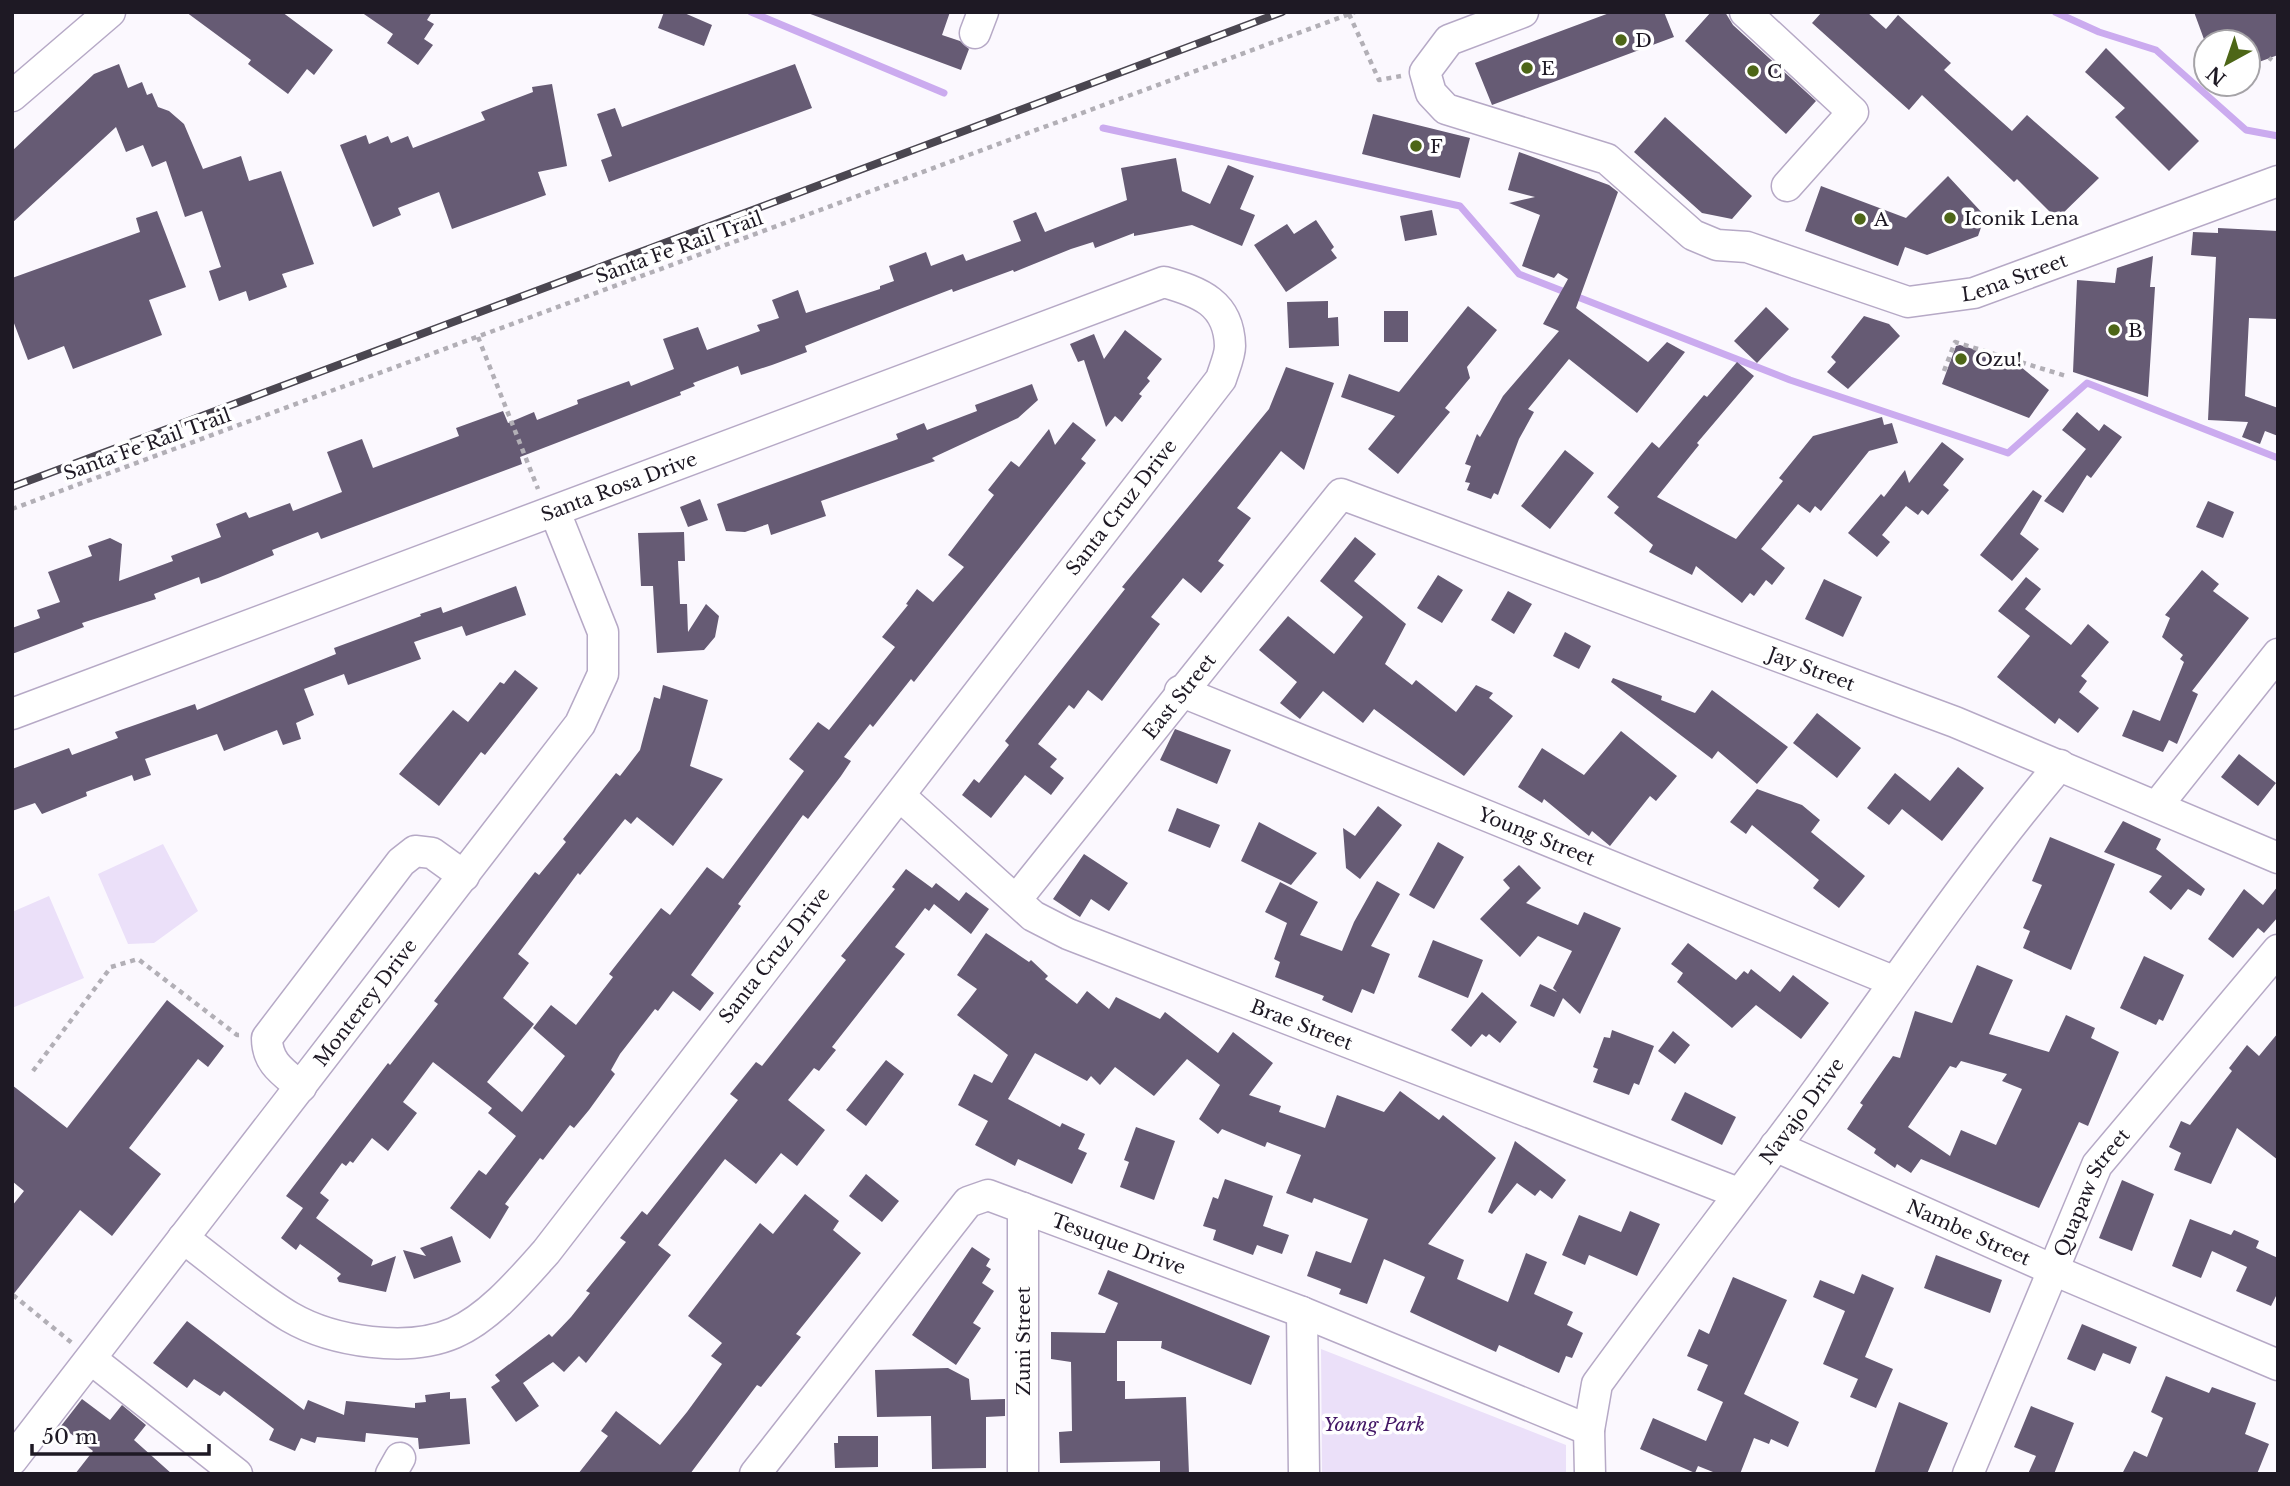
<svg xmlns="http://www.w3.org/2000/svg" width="2290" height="1486" font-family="'Libre Baskerville',serif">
  <rect width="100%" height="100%" fill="#fbf8fe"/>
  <path fill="#ebe0f9" d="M163,844l35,67 -44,32 -26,1 -30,-70z
    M49,896l35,82 -72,30v-96z
    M1321,1349l245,96v29h-244z"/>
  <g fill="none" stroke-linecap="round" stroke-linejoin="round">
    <path stroke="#cbabef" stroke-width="7" d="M751,12l193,81
      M2055,12l44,20 57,18 90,80 32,6
      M1103,128l357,78 59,68 271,106 218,73 79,-70 191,75"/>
  </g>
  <path fill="#665b74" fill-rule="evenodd" d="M186,12h96l51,38 -19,25 -7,-6 -19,25 -40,-30 3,-4z
    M361,12h71l-5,8 7,4 -10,15 9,6 -15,20 -31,-22 6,-9z
    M664,12h18l30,13 -8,21 -46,-18z
    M805,12h145l-8,23 18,6 9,8 -8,21z
    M1612,12h52l10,25 -182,68 -17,-42z
    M1711,12h14l8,13 83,76 -30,33 -101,-93z
    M1822,12h45l19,17 12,-14 53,48 -7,7 68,61 15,-16 72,63 -42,41 -40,-40 -3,3 -92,-87 -13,15 -97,-87z
    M2194,12h84v43l-30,11v-24h-43z
    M2106,48l93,93 -30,30 -54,-54 10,-9 -40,-36z
    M119,64l9,24 14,-6 5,13 5,-2 6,14 11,4 15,13 19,45 38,-13 8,25 32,-10 33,93 -32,10 5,13 -38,14 -3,-10 -27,10 -10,-30 12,-4 -19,-56 -17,6 -19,-56 -14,6 -9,-22 -17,7 -10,-25 -104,96v-72l82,-77z
    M795,64l17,44 -203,74 -8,-22 11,-4 -15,-42 18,-6 7,19z
    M552,84l15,82 -29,6 8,23 -94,34 -13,-37 -41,16 3,7 -28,12 -33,-82 26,-10 3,9 19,-8 3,7 17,-7 5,12 72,-28 -4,-8 52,-20 -1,-5z
    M1373,114l97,24 -10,40 -98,-24z
    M1665,117l87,79 -20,23 -30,-6 -68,-61z
    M1519,152l90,33 9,7 -42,116 72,54 19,-20 18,10 -48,61 -68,-54 -41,50 6,3 -15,27 -21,56 -4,-2 -3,6 -24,-9 3,-7 -5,-1 6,-16 -6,-2 12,-30 3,3 23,-41 56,-65 -16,-7 25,-45 -10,-6 -4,5 -32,-12 18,-51 -31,-12 26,-6 -27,-7z
    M1176,158l6,33 28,13 18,-39 26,11 -14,33 15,6 -13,31 -50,-21 -58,11v-3l-39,15 -2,-6 -22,7 -57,23 -1,-2 -60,22 -1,-3 -47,18 -100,39 2,6 -35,13 -31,10 -3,-9 -45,17 2,3 -15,6 1,3 -161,62 2,7 -201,75 -3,-7 -46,18 2,5 -56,23 -17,6 -2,-7 -45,17 2,5 -74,24 2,4 -72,27v-26l28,-10 -3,-8 23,-8 -12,-30 44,-16 -4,-10 22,-8 12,6 -3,37 54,-20 -2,-5 50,-19 -5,-13 30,-12 3,6 41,-15 3,8 49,-19 -15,-40 35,-13 11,29 86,-32 -3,-8 47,-17 5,12 26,-11 3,8 41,-16 -1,-4 52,-19 2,5 43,-17 -11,-30 35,-12 9,23 53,-19 -3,-6 22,-7 -7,-18 26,-10 8,23 74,-24v-3l14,-5 -5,-15 37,-14 5,14 32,-12 3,7 55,-20 -8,-20 23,-9 9,20 82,-32 -6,-32z
    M1948,176l37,40 -7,20 -51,19 -22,-8 -7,19 -93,-35 16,-45 85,32z
    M1432,210l5,25 -32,6 -5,-25z
    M157,211l29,76 -37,13 13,35 -89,34 -9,-23 -36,14 -16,-42v-40l128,-46 -4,-14z
    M1316,220l18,27 -3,3 6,8 -51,34 -32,-47 33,-21 7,10z
    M2218,228l60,3v88l-29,-1 -4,78 33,12v28l-13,-5 -5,13 -18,-7 6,-15 -40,-2 8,-163 -25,-2 2,-23 25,1z
    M2153,256l-3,31h5l-7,110 -75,-25 4,-92 38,3 2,-15z
    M1328,301v17l10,-1 1,29 -50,2 -2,-46z
    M1468,306l29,24 -30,37 3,11 -25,30 5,4 -52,62 -30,-25 27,-33 -54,-19 8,-23 50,18z
    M1766,307l23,22 -32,34 -23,-22z
    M1384,311h24v31h-24z
    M1864,316l25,8 11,12 -52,53 -21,-17 9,-10 -5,-5z
    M1125,330l37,29 -15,19 3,3 -11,13 3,2 -20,26 -7,-6 -9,11 -22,-67 -6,2 -8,-18 24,-10 10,25z
    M1960,345l55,17 34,28 -20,28 -87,-34 14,-38z
    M1737,362l17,14 -57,67 2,2 -42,52 79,42 47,-58 -4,-3 34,-42 69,-19 2,8 8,-2 6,20 -29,8 -48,60 -6,-5 -5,7 -12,-9 -37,45 24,19 -13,17 -6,-5 -12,16 -4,-3 -8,10 -46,-37 -4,9 -43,-23 4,-7 -39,-32 5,-6 -12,-10 45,-55 7,6 45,-53 3,2z
    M1286,367l48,16 -30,87 -23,-19 -44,57 14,10 -33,43 6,4 -23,28 -18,-15 -32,39 9,7 -58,77 -14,-11 -14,19 -5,-4 -31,39 19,15 -7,8 14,11 -13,17 -26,-20 -34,43 -29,-23 12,-16 5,4 30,-38 -4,-4 120,-152 -3,-2 147,-178z
    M1032,384l6,16 -20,18 -86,40 3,3 -114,40 5,15 -55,19 -3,-11 -23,8 -19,-1 -9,-27 181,-65 -2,-5 28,-11 3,7 50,-19 -2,-6z
    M2077,412l22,19 5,-7 18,13 -31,41 -4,-3 -24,38 -19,-12 42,-52 -24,-19z
    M1073,422l23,18 -15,19 5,4 -172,219 -3,-3 -38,48 -3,-3 -26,33 7,4 -10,15 -33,43 -5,-4 -65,89 3,2 -50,69 23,18 -14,18 -27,-20 -15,20 -3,-2 -35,45 -9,16 4,4 -26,36 -15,18 -4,-3 -27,35 -3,-2 -35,46 4,3 -19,32 -40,-31 29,-38 7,5 30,-39 -28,-23 4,-5 -59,-46 -30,40 14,11 -29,38 -16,-13 -19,25 -3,-2 -4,5 -4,-3 -22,30 9,7 -13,18 57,42 -2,6 25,-10 -10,36 -47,-10 -2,-4 4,-4 -41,-30 -4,6 -15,-12 22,-30 -17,-12 102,-133 2,2 48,-61 -4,-3 101,-129 4,3 27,-33 -3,-3 53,-66 4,3 20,-26 14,-53 6,2 3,-14 45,15 -18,66 33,13 -50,67 -36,-29 -6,7 -6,-5 -45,56 -2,-2 -60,81 11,9 -26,35 31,26 -47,58 35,30 43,-56 -32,-28 18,-23 25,20 37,-48 -4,-3 52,-66 9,7 37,-48 16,12 81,-108 -15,-12 29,-37 11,8 66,-83 -13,-10 26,-32 -2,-1 11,-15 16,13 31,-35 -16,-12 46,-60 -6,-5 23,-29 8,6 30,-38 6,16z
    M1942,442l22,17 -21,26 6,5 -21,25 -6,-5 -4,5 -12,-9 -24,29 8,7 -13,15 -29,-24 33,-39 3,3 21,-27 4,13z
    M1565,450l29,23 -44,56 -29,-23z
    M2033,490l9,6 -22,38 19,15 -27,32 -32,-26z
    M700,499l8,21 -20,7 -8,-20z
    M2208,501l26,11 -11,26 -27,-11z
    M684,532l1,29h-7l2,43h7l1,28 18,-28 13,12 -4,21 -11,13 -47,3 -4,-67h-12l-3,-53z
    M1355,537l21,17 -22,27 52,43 -21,40 27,21 4,-5 40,32 20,-27 17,8 -4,5 24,18 -49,60 -90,-67 -11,14 -40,-32 -23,28 -20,-16 17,-21 -38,-32 29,-34 46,38 29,-37 -43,-36z
    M2202,570l17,14 -6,7 36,27 -57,73 6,3 -21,50 -8,-4 -6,12 -41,-16 11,-26 27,11 24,-59 -4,-3 3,-4 -21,-18 8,-19 -5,-3z
    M1438,575l25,15 -21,33 -25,-15z
    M2026,577l15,12 -16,20 46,36 17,-21 21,18 -28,34 6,5 -8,11 20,16 -21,25 -19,-15 -4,6 -58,-47 33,-41 -32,-25z
    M1824,579l38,18 -19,40 -38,-18z
    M516,586l10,29 -60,21 -4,-10 -48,16 7,17 -73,26 -4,-11 -40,15 10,26 -18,8 5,16 -18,6 -6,-15 -53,21 -7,-17 -72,25 6,16 -17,6 -2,-6 -46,17 1,4 -45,18 -7,-11 -23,8v-42l57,-21 3,7 46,-17 -3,-6 80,-28 2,6 139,-56 -2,-6 87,-32 -1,-2 21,-7 2,6z
    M1508,591l24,13 -18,30 -23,-14z
    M1565,632l26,14 -12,23 -26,-13z
    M515,670l23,18 -53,67 -4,-3 -42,54 -40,-32 54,-64 15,12 32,-40 4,2z
    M1613,678l49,18 -1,4 34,13 17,-23 76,57 -31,37 -39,-33 -6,8 -101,-77z
    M1817,713l44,35 -24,30 -44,-35z
    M1175,729l56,21 -14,34 -57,-24z
    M1621,731l56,45 -21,25 -6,-5 -40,50 -18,-15 -3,5 -45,-37 -2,4 -24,-16 24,-39 42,27z
    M2239,754l37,29 -18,23 -37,-29z
    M1958,767l26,21 -42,53 -40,-32 -13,16 -22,-17 28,-35 35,28z
    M1757,789l45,16 18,15 -9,12 54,44 -26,32 -26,-20 6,-8 -67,-55 -6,9 -16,-12z
    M1378,806l24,19 -42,54 -14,-11 -3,-40 12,8z
    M1177,808l43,17 -10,23 -42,-17z
    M2123,821l38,18 -5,10 49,40 -4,7 -13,-7 -17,21 -22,-18 13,-16 -58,-24z
    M1259,822l58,31 -26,32 -50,-24z
    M2050,837l65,27 -44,106 -48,-22 7,-17 -7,-3 19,-43 -10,-4z
    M1438,842l26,15 -30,52 -25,-14z
    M1084,854l44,29 -19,28 -18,-12 -11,18 -27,-18z
    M1519,865l22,23 -15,15 52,22 6,-13 37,16 -41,86 -17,-16 -9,19 -24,-11 10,-22 17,8 -4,-4 19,-37 -34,-15 -18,21 -40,-38 30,-31 -7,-8z
    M906,869l26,19 4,-5 23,18 7,-9 23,17 -18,25 -37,-30 -5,7 -4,-3 -30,39 10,7 -73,93 4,3 -17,21 -5,-3 -26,32 37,30 -28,36 -16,-13 -25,31 -31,-25 -67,86 13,10 -85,108 -7,-7 -15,16 -11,-10 -30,21 16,23 -23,16 -25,-35 9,-6 -5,-6 54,-41 3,3 19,-20 19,-24 -4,-2 40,-49 -6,-4 22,-27 5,4 91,-115 -8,-6 26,-32 6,4 84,-106 -5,-4 54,-67 -3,-2z
    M1377,881l23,13 -29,52 19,8 -16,40 -12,-5 -10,24 -30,-13 2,-4 -49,-19 5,-15 -6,-3 13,-36 -22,-11 15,-30 38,20 -18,33 42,16 12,-29z
    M2278,886v31l-14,16 -6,-5 -25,30 -25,-19 36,-50 19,16z
    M986,933l43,29 2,-2 17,16 -3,3 32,25 10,-13 22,18 7,-12 44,22 5,-7 53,41 15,-21 40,31 -24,32 32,11 -2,6 46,16 12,-33 47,17 16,-21 39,29 4,-5 53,43 -68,86 36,16 -7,19 51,23 18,-49 21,9 -13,32 39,18 -6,13 16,8 -11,25 -6,-2 -7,17 -60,-28 -3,7 -86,-40 15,-35 -41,-18 -17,45 -28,-10 2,-5 -34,-13 9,-25 35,12 17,-44 -54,-21 -2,5 -26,-10 15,-38 -34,-13 -2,5 -43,-18 -4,5 -19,-15 21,-34 -33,-26 -33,37 -39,-29 -15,18 -9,-9 -4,5 -52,-28 -27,46 52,28 2,-4 23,11 -7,15 9,4 -15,31 -54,-25 -3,7 -40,-21 13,-24 -30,-16 16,-31 18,9 16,-28 -51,-40 20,-26 -20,-14z
    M1433,940l50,20 -15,38 -50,-21z
    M1688,943l48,37 8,-9 4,3 3,-5 29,23 13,-17 36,28 -28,36 -45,-34 -24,23 -55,-46 6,-9 -12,-9z
    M2144,956l40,19 -21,46 -4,-2 -3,6 -36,-17z
    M1977,965l36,15 -24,54 60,18 17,-37 29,13 -4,10 28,14 -31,74 -9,-4 -40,86 -118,-49 -10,14 -14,-9 -2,4 -21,-15 2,-4 -29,-20 16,-24 -3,-2 33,-47 7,2 15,-47 37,12zM1961,1061l46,13 -5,7 20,8 -26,56 -35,-15 -11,26 -42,-29 42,-61 6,2z
    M1482,992l35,30 -17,21 -11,-9 -3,3 -4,-3 -11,13 -20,-17z
    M167,1000l57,46 -16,21 -10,-8 -69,89 32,26 -49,62 -32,-26 -68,86v-90l12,-15 -12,-10v-96l55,43z
    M1612,1030l42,16 -15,39 -5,-2 -5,12 -36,-13 5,-13 -5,-2 11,-30 6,1z
    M1673,1031l17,14 -15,19 -17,-13z
    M2278,1033v127l-41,-32 -26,56 -37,-14 7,-17 -12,-6 12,-26 9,4 42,-54 -3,-3 18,-23 12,11z
    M886,1060l18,14 -38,52 -20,-16z
    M1685,1092l51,25 -14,28 -51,-25z
    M1136,1127l39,14 -21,59 -34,-13 9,-25 -5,-2z
    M1515,1141l51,39 -14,19 -12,-9 -5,6 -18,-13 -25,31 -4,-2z
    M866,1174l33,27 -17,21 -33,-26z
    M1225,1179l48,17 -10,30 26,9 -7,19 -25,-9 -4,10 -40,-15 3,-10 -13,-4 10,-29 5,2z
    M2122,1180l32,14 -22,57 -33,-13z
    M805,1194l34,27 -6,9 28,23 -65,81 5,3 -40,50 -4,-2 -67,89h-112l30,-38 -7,-5 15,-20 44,34 27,-33 35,-48 -11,-8 11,-13 -34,-27 72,-93 13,11z
    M1630,1211l30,13 -23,52 -48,-21 -4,10 -23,-10 17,-40 42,17z
    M2190,1219l41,16 3,-5 25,11 -3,7 22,10v34l-7,14 -35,-15 11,-24 -35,-16 -11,27 -29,-12z
    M452,1236l9,26 -47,17 -11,-29 23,6 -6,-8z
    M972,1247l18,12 -4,7 5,3 -9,14 12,8 -21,32 8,5 -25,37 -44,-30z
    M1936,1255l66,25 -12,33 -66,-25z
    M1108,1270l162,66 -19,49 -90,-37 1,-7h-45v40h8v18l61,-2 3,77h-29v-13l-100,2 -1,-31 13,-1 -1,-69 -20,-3v-27l54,1 13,-30 -20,-9z
    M1862,1274l32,14 -29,69 28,12 -17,39 -26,-11 8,-18 -35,-15 22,-53 -32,-14 7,-17 34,14z
    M1733,1277l54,23 -43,94 55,28 -11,25 -17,-8 -2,5 -15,-6 -14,36h-22l-20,-8 -3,7 -55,-24 13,-31 53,23 17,-39 -26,-12 11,-25 -21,-9 12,-27 10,5z
    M187,1321l117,89 4,-10 36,15 2,-14 69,7v-5l11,-1 -1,-7 25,-3v7l16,-1 4,46 -51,5 -1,-11 -52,-5 -1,9 -48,-5 -2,6 -14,-5 -6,13 -26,-11 5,-11 -50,-38 -4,5 -26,-17 -7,9 -34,-25z
    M2082,1324l55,23 -7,17 -27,-11 -8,18 -28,-12z
    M948,1368l21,11 2,21 34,-1v17l-19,1v51l-54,1 -1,-53 -54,1 -2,-47z
    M2166,1376l43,17 3,-6 44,16 -11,31 24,10 -12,30h-135l12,-23 13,6 16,-39 -12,-6z
    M82,1399l28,21 12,-15 24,20 -12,15 38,34h-97l18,-23 -32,-25z
    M1899,1402l49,21 -21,51h-53z
    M2031,1406l43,17 -20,51h-26l8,-18 -22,-9z
    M838,1436h40v31l-43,1 -1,-25h4z"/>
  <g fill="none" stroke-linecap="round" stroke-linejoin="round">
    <g stroke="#b6a9c6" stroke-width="33">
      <g id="minor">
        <path id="s1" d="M1523,12l-74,28 -24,32 6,21 15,16 161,50 86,76 24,10 30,2 161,55 66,-9 304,-112"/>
        <path d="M1745,12l108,100 -66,74"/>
        <path d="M975,33l8,-21"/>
        <path d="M12,96l98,-84"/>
        <path id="s2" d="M1180,691l713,290"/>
        <path id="s3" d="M12,714l1152,-432c36,10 65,21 66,64 0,10 -6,23 -9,33l-675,873c-25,28 -57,66 -92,81 -46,20 -121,9 -164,-16 -37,-22 -72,-53 -107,-79"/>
        <path id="s4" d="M900,796l133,120 35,18 670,259"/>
        <path d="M2157,806l121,-152"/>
        <path id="s5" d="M1016,900l325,-406 614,228 323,136"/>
        <path d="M301,1087c-18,-15 -34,-24 -34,-49l134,-176 14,-11 17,2 32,23"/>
        <path id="s6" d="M1775,1146l276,123 227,96"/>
        <path d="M1302,1312l2,162"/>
        <path d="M91,1359l146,115"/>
        <path id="s7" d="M12,1460l568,-736 23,-50v-42l-48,-120"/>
        <path d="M391,1474l9,-16"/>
        <path id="s8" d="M755,1474l213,-272 20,-7 314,117 287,118"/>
        <path d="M1023,1474v-266"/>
        <path id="s9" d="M1590,1474l-1,-44 8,-46c72,-99 147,-194 219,-292 80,-110 156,-223 244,-327"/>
        <path id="s10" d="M1968,1474l129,-309 181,-215"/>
      </g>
    </g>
    <path stroke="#b2afb6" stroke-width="4.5" stroke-dasharray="5 5" stroke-linecap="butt" d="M1349,14l30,66 22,-4
      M2269,58l3,2
      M478,337l60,152
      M1944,371l11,-29 111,34
      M12,509l1343,-497
      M33,1071l78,-104 27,-8 99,76h5
      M13,1295l59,48"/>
    <use href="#minor" stroke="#fff" stroke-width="30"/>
    <g stroke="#4a4650" stroke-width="8">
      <path id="rail" d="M12,487l1270,-475"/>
    </g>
    <use href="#rail" stroke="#fff" stroke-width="5" stroke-dasharray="16" stroke-linecap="butt"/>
  </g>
  <g fill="#4d6617" stroke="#fff" stroke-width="2.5">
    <circle cx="1621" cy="40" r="7"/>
    <circle cx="1527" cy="68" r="7"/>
    <circle cx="1753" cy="71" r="7"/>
    <circle cx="1416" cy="146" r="7"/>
    <circle cx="1950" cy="218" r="7"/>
    <circle cx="1860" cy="219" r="7"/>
    <circle cx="2114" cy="330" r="7"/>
    <circle cx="1961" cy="359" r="7"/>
  </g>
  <g text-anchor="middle" stroke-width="7" stroke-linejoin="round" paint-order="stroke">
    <g font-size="19" fill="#1e1924" stroke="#fff" text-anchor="start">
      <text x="1635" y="47">D</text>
      <text x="1541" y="75">E</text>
      <text x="1767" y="78">C</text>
      <text x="1430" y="153">F</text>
      <text x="1964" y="225">Iconik Lena</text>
      <text x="1874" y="226">A</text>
      <text x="2128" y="337">B</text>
      <text x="1975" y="366">Ozu!</text>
    </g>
    <g font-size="19" fill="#1e1924" stroke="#fff">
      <text transform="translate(679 247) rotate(-20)" y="7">Santa Fe Rail Trail</text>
      <text dy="7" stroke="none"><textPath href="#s1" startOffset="782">Lena Street</textPath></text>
      <text transform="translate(147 444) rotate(-20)" y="7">Santa Fe Rail Trail</text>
      <text dy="7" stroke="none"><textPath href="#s3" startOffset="648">Santa Rosa Drive</textPath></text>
      <text transform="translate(1121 507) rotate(-52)" y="7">Santa Cruz Drive</text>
      <text dy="7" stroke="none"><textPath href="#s5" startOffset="1022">Jay Street</textPath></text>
      <text dy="7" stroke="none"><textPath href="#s5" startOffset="261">East Street</textPath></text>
      <text dy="7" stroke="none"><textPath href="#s2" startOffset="385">Young Street</textPath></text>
      <text transform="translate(774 955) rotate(-52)" y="7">Santa Cruz Drive</text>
      <text dy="7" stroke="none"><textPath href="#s7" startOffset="578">Monterey Drive</textPath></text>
      <text dy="7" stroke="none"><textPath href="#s4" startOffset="469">Brae Street</textPath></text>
      <text dy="7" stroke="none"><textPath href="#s9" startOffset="432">Navajo Drive</textPath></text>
      <text dy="7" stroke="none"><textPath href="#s10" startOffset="308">Quapaw Street</textPath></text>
      <text dy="7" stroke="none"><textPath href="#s6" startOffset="212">Nambe Street</textPath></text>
      <text dy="7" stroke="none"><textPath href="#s8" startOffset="506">Tesuque Drive</textPath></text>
      <text transform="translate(1023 1341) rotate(-90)" y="7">Zuni Street</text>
    </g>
    <g font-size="19" font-style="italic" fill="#431766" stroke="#fff">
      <text x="1374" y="1431">Young Park</text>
    </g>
  </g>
  <rect width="2290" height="1486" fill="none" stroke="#1e1924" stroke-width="28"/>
  <g transform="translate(2227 63) rotate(220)"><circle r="33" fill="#ffffff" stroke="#a5a3a7" stroke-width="2"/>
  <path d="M0-5L12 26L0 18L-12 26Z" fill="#4d6617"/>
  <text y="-10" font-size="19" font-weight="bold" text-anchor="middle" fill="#1e1924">N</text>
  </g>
  <path d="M32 1444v10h177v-10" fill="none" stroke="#1e1924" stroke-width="3.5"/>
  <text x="42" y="1444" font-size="21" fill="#1e1924" stroke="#ffffff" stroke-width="5" paint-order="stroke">50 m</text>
</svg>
